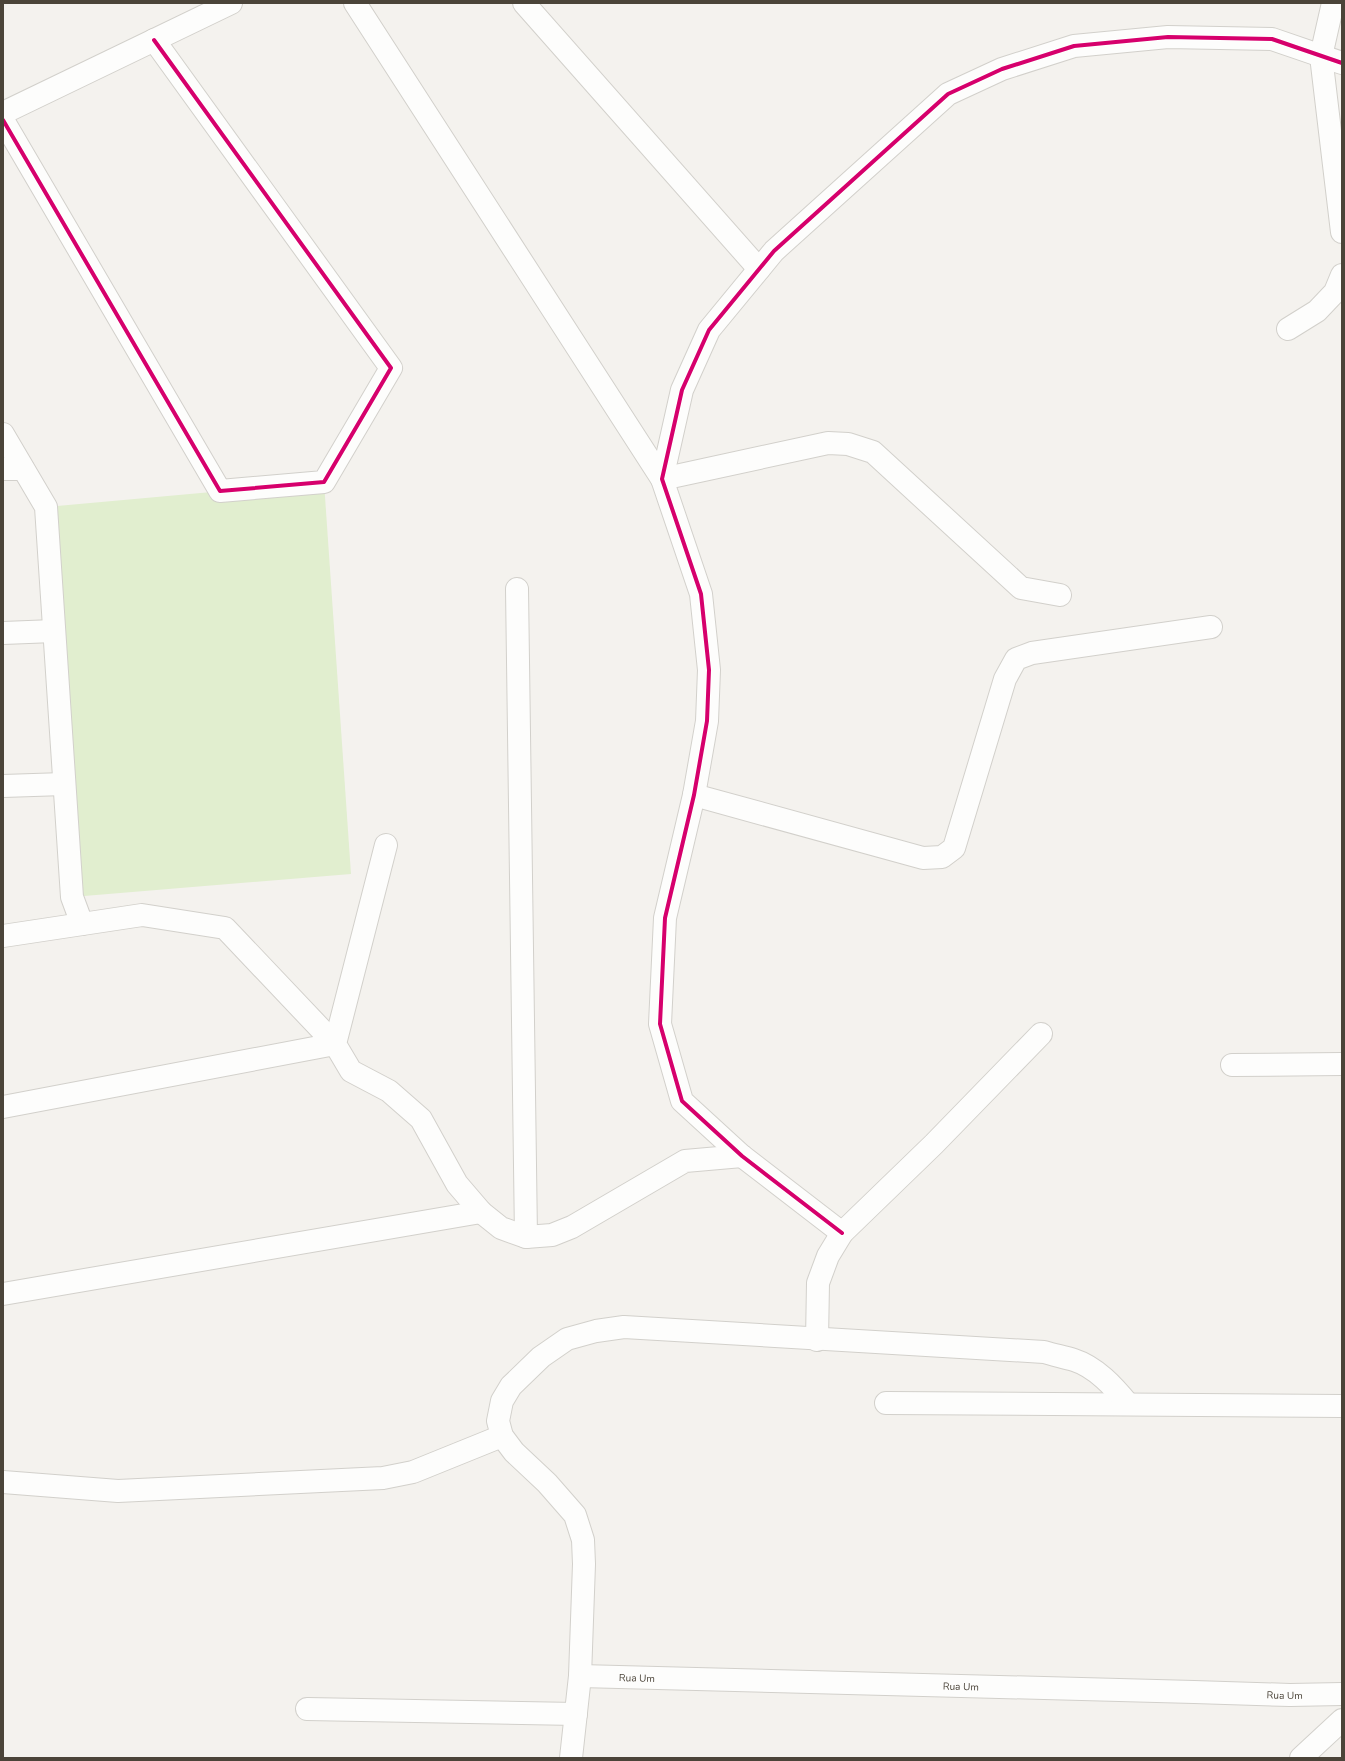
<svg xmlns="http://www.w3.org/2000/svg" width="1345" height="1761" font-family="'Nunito Sans',sans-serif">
  <rect width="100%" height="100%" fill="#f4f2ee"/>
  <path fill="#e1eecf" d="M324,482l27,392 -279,23 -26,-390z"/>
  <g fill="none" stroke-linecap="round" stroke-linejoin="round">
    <g stroke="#d2d0cb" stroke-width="24">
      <g id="street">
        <path d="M355,3l307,476 166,-36 20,1 25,8 148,136 39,7"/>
        <path d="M524,3l235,266"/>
        <path d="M1333,3l-12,53 21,176"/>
        <path d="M3,113l228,-110"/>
        <path d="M3,120l217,371 104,-9 67,-114 -237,-328"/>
        <path d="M1288,329l29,-18 18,-19 7,-17"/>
        <path d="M3,434l43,73 26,390 10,27"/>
        <path d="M3,469h20"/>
        <path d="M517,589l9,648"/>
        <path d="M3,633l51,-2"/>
        <path d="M3,786l61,-2"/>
        <path d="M694,795l229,63 19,-1 12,-9 51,-169 11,-20 16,-6 179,-26"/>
        <path d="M386,845l-51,199 16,27 38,20 32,28 36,65 24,28 20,16 25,9 26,-2 20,-8 113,-66 57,-5"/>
        <path d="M3,936l139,-21 83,13 110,116 -332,63"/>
        <path d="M1232,1065l110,-1"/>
        <path d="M842,1233l-100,-77 -60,-55 -22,-77 5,-106 29,-123 13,-74 2,-51 -8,-76 -39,-115 20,-89 27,-60 65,-79 174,-157 54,-25 72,-23 94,-9 104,2 70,24"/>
        <path d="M3,1294l478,-82"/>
        <path d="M817,1340l1,-57 10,-27 14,-23 92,-89 107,-110"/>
        <path d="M886,1403l456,3"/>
        <path d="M3,1482l115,9 265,-13 30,-6 89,-36"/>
        <path id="s1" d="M580,1676l614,16 96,3 52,-1"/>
        <path d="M307,1709l269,5"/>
        <path d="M571,1758l9,-82 4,-112 -1,-24 -8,-25 -28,-32 -33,-31 -12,-16 -4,-15 4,-20 9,-15 30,-29 26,-18 29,-8 28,-4 420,25c10,3 20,5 30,8 22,7 40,27 54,44"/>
        <path d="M1301,1758l41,-38"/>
      </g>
    </g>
    <use href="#street" stroke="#fdfdfc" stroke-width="22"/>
    <g stroke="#fff" stroke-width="6">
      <path id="cycleway" d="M3,120l217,371 104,-9 67,-114 -237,-328
        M842,1233l-100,-77 -60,-55 -22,-77 5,-106 29,-123 13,-74 2,-51 -8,-76 -39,-115 20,-89 27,-60 65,-79 174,-157 54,-25 72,-23 94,-9 104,2 70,24"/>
    </g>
    <use href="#cycleway" stroke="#d6006c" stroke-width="4"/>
  </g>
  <g text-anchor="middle" stroke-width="3" stroke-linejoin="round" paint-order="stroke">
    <g font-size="10" fill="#4b4439" stroke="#fff">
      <text dy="4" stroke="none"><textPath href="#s1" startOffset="57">Rua Um</textPath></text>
      <text dy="4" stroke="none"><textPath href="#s1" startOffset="381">Rua Um</textPath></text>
      <text dy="4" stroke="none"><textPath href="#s1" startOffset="705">Rua Um</textPath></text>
    </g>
  </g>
  <rect width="1345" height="1761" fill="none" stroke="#4b4439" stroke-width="8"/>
</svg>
